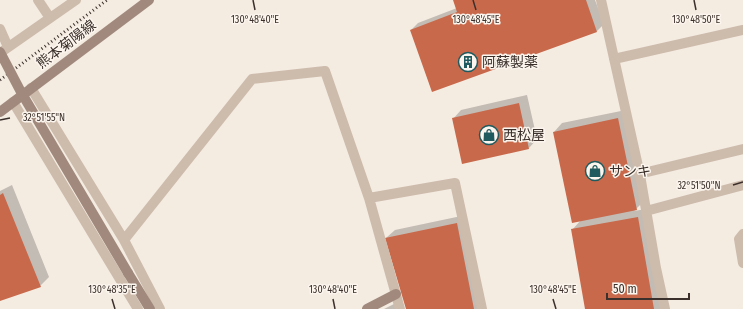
<svg xmlns="http://www.w3.org/2000/svg" width="743" height="309" font-family="'Fira Sans Condensed','Noto Sans JP',sans-serif">
  <rect width="100%" height="100%" fill="#f4ebe1"/>
  <path fill="#0003" d="M454,0h141l9,24 -7,7 -165,60 -21,-61 7,-7 39,-15z
    M527,95l10,44 -8,9 -76,-29 8,-9z
    M626,110l19,90 -11,11 12,-2 17,96 -3,4h-74l-14,-79 9,-10 -8,2 -19,-90 8,-9z
    M12,185l37,92 -9,9 -40,14v-109z
    M466,215l19,94h-78l-21,-71 9,-8z
    M400,301l3,8h-19z"/>
  <path fill="#c8694b" d="M453,0h133l11,32 -165,60 -22,-62 47,-18z
    M519,103l10,46 -67,15 -10,-46z
    M618,118l19,92 -65,13 -19,-91z
    M3,193l38,94 -41,14v-106z
    M638,217l16,92h-69l-14,-80z
    M457,223l17,86h-68l-21,-71z"/>
  <g fill="none" stroke-linecap="round" stroke-linejoin="round">
    <path stroke="#cdbbac" stroke-width="10" d="M38,0l12,18
      M601,0l39,175 16,93 9,41
      M0,29l8,18
      M0,53l76,-53
      M614,59l129,-29
      M31,88l93,152 36,69
      M13,102l125,207
      M639,174l104,-25
      M369,198l86,-15 27,126
      M646,211l97,-26
      M743,234l-4,5 4,24
      M124,240l128,-161 73,-8 44,127 31,111"/>
    <path stroke="#a18a7d" stroke-width="10" d="M0,112l149,-112
      M128,273l22,36
      M367,309l29,-15"/>
    <path stroke="#3b302b" stroke-width="3" stroke-dasharray="1 3" stroke-linecap="butt" d="M0,80l107,-80"/>
    <path stroke="#a18a7d" stroke-width="10" d="M0,52l21,40 107,181"/>
  </g>
  <path fill="none" stroke="#3b302b" stroke-width="1.5" d="M253,0l2,10M473,0l3,10M694,0l2,10M0,120l10,-2M733,185l10,-3M112,299l3,10M333,299l2,10M553,299l3,10"/>
  <defs>
    <g id="building-ring" transform="scale(1)"><circle r="9.5" fill="#fbf5ee" stroke="#1f5a5e" stroke-width="1.5"/><path d="M-4-6H4V6H1V3H-1V6H-4ZM-2.5-4.3h1.7v1.8h-1.7ZM.8-4.3h1.7v1.8H.8ZM-2.5-1h1.7V.8h-1.7ZM.8-1h1.7V.8H.8Z" fill="#1f5a5e"/></g>
    <g id="shop-ring" transform="scale(1)"><circle r="9.5" fill="#fbf5ee" stroke="#1f5a5e" stroke-width="1.5"/><path d="M-5-2.5h2.3a2.7 3.5 0 0 1 5.4 0H5L5.5 6h-11ZM-1.5-2.5h3a1.5 2.3 0 0 0-3 0Z" fill="#1f5a5e"/></g>
  </defs>
  <g fill-rule="evenodd">
    <use href="#building-ring" x="468" y="62"/>
    <use href="#shop-ring" x="489" y="135"/>
    <use href="#shop-ring" x="595" y="171"/>
  </g>
  <g text-anchor="middle" stroke-width="3" stroke-linejoin="round" paint-order="stroke">
    <g font-size="14" fill="#3b302b" stroke="#fbf5ee">
      <text transform="translate(66 44) rotate(-37)" y="5">熊本菊陽線</text>
    </g>
    <g font-size="14" fill="#3b302b" stroke="#fbf5ee" text-anchor="start">
      <text x="482" y="67">阿蘇製薬</text>
      <text x="503" y="140">西松屋</text>
      <text x="609" y="176">サンキ</text>
    </g>
  </g>
  <g font-size="10" text-anchor="middle" fill="#3b302b" stroke="#fbf5ee" stroke-width="3" stroke-linejoin="round" paint-order="stroke">
    <text x="255" y="23">130°48'40"E</text>
    <text x="476" y="23">130°48'45"E</text>
    <text x="696" y="23">130°48'50"E</text>
    <text x="44" y="121">32°51'55"N</text>
    <text x="699" y="189">32°51'50"N</text>
    <text x="112" y="293">130°48'35"E</text>
    <text x="333" y="293">130°48'40"E</text>
    <text x="553" y="293">130°48'45"E</text>
  </g>
  <path d="M607 293v6h82v-6" fill="none" stroke="#3b302b" stroke-width="2"/>
  <text x="613" y="293" font-size="12" fill="#3b302b" stroke="#fbf5ee" stroke-width="3" paint-order="stroke">50 m</text>
</svg>
